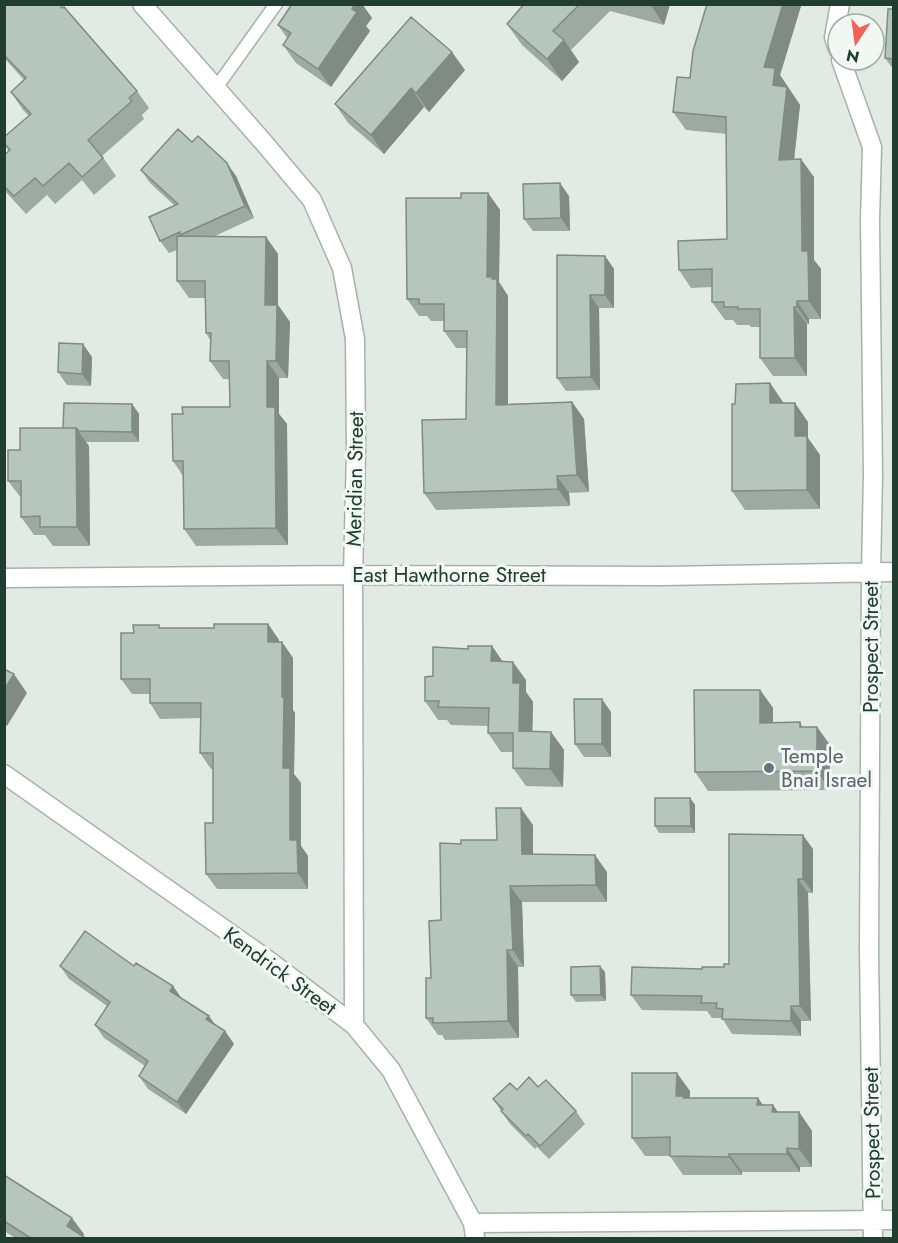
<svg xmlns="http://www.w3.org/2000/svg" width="898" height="1243" font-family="Jost,sans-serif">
  <rect width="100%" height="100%" fill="#e1ebe4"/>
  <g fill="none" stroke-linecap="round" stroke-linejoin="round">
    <g stroke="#a4b3aa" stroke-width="15">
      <path id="service" d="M216,88l60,-84"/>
    </g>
    <g stroke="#a4b3aa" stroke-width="21">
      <path id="minor" d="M142,4l123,140 47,56 30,68 13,71 1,111 -3,125 1,450
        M838,49l-4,-12 6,-33
        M841,60l31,87 -2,74 3,254 -2,97 -2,378 4,288
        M4,578l349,-3 310,1 231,-4
        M4,774l257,181 93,70 37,45 82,153 2,15
        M473,1223l421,-3"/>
    </g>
    <use href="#service" stroke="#fff" stroke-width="12"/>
    <use href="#minor" stroke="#fff" stroke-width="18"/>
  </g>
  <path fill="#9daaa3" d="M4,4l133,87 12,17 -7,7 2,4 -42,37 14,20 -22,19 -12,-15 -27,24 -8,-9 -21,19 -22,-24v-35l5,-4 -5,-7v-7l25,-21 -6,-6 -12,-18 13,-12 -18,-20 -2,1z
    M292,4h70l10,14 -6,8 4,5 -39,56 -35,-24 -13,-18 4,-7 -9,-13z
    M524,4h146l-6,21 -54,-14 -39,39 8,12 -17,19 -40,-36 -15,-21z
    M801,6l-21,69 20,30 -6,55 20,17v83l7,9v50h-12v5h-2v52h-34l-13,-18v-31h-9l-2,-2h-12l-4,-5h-8l-13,-18v-15l-21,1 -12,-18 48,-31v-105l-41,-4 -13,-18 17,-34z
    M894,9v61l-9,-12z
    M465,70l-36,42 -5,-5 -40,47 -36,-31 -13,-19z
    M192,142l44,34 18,42 -39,18 51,1 12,17v51l12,17 -2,56h-9v36l8,10 1,121 -92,1 -12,-17 -1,-53 -10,-15 10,-47 47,-7 -1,-28h-6l-13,-18v-21l-4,-7 -1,-35h-16l-12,-17v-31l-8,3 -9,-12 15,-35 -25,-23 -9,-13z
    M488,193l12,17 -1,72 9,14v108l64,-2 12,17 5,73 -20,1 1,13 -134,4 -12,-17 42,-74 1,-71h-11l-12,-17v-10h-13l-4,-5h-8l-12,-17 54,-101z
    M569,196l1,35h-37l-9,-12z
    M605,256l9,13v39h-15l1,82 -34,1 -9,-13z
    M92,357l-1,29 -24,-1 -9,-13z
    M770,383l13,20 25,19v16l12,17v54l-75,1 -13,-19 3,-87z
    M132,404l7,10v28h-53l3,4 1,100h-37l-8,-11h-11l-13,-18v-19l-13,-17 12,-31 43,-22z
    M268,624l11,16v2h3l11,16v52l2,3 -1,61 7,9v63l7,10v33h-91l-11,-15 7,-51v-54h-2l-11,-16 1,-35 -41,1 -10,-16v-9h-18l-11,-15 13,-46 27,-5h53z
    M492,646l10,15 24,19v12l7,10 -1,29 19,1 13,18 -1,37 -37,-1 -13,-18v-16h-12l-13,-19v-7l-37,-1 -4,-5h-9l-13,-19 8,-25 35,-27z
    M760,690l13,18v15l27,-1 3,5h14l13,18v45l-122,1 -13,-19z
    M611,712v45h-27l-9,-13z
    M690,798l5,7v28h-36l-4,-7z
    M533,825v29l74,18v30h-85l2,65h-6l1,71 -74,2 -3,-5h-4l-12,-17 5,-40 10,-58 20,-76 36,-4z
    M813,849v44h-5l3,128h-10v15l-69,-2 -10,-16h-10l-5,-7 -65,-1 -11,-15 71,-26 22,-2 5,-3z
    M60,966h74l39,20 8,12 28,18 6,9 10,6 9,13 -48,70 -38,-25 -9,-13 6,-10 -41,-28 -9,-13 12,-19 -38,-27z
    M605,972l1,29 -30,1 -5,-7z
    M538,1087l38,24 9,13 -36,35 -12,-12 -2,2 -25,-25 -17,-25 24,-9z
    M690,1091v7h68l5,7h10l5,7h21l13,19v36h-12v5h-58v3h-59l-13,-19h-25l-13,-18z
    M4,1175l80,59 -1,2 4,3h-70l-13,-8z"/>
  <path fill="#7f8b84" d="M355,4h7l10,14 -6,8 4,5 -39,56 -13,-18z
    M650,4h20l-6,21z
    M783,4h16l2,2 -21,69 20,30 -8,73 -13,-18 -15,-93z
    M564,40l15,22 -17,19 -15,-22z
    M452,52l13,18 -36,42 -13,-19z
    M411,88l13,19 -40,47 -13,-19z
    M801,159l13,18v83l7,9v50l-12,-18 -7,-50z
    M227,163l9,13 18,42 -9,-12z
    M560,183l9,13 1,35 -9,-13z
    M488,193l12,17 -1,72 9,14v126l-12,-17 -9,-128z
    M266,237l12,17v51l12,17 -2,56 -12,-17 -11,-56z
    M605,256l9,13v39l-9,-13z
    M590,295l9,13 1,82 -9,-13z
    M797,301l12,18v5l-12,-17z
    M794,307l13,17v52l-12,-18z
    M83,344l9,13 -1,29 -9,-12z
    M267,361l12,17v36l8,10 1,121 -12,-17 -9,-121z
    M770,383l13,19v20l-13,-19z
    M572,402l12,17 5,73 -12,-17z
    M795,403l13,19v16l12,17v54l-13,-19 -12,-54z
    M132,404l7,10v28l-7,-10z
    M76,428l13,18 1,100 -13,-19z
    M557,476l12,17 1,13 -12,-17z
    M268,624l11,16v17l-11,-15z
    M282,642l11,16v52l2,3 -1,61 7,9v63l7,10v33l-10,-16 -8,-33 -7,-72z
    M492,646l13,19 -14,-4z
    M513,662l13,18v12l7,10 -1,48 -13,-19 -6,-48z
    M14,674l13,19 -20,33 -3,-4v-32z
    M760,690l13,18v33l-13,-18z
    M602,699l9,13v45l-9,-13z
    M817,727l13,18v45l-13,-19z
    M551,732l13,18 -1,37 -13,-18z
    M690,798l5,7v28l-4,-7z
    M521,808l12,17v46l-11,-17z
    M803,835l10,14v44l-10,-14z
    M595,855l12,17v30l-11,-17z
    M798,879l10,14 3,128 -11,-15z
    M510,886l12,16 2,65 -11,-17z
    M507,950l11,17 1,71 -11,-17z
    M600,966l5,6 1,29 -5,-6z
    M173,986l9,13 -12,-8z
    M791,1006l10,15v15l-10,-15z
    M209,1016l9,13 -12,-10z
    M225,1031l9,13 -48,70 -9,-12z
    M677,1073l13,18 -1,13 -13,-8z
    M758,1098l13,19 -14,-12z
    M773,1105l13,19 -14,-12z
    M799,1112l13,19v36l-13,-18z
    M787,1148l13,19v5l-13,-18z
    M729,1154l13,18v3l-13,-18z
    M72,1218l12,16 -3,5 -14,-13z"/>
  <path fill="#b6c6bd" stroke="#7f8b84" stroke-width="1.5" d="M4,4h55l3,4 2,-1 73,84 -8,7 3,3 -44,39 15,18 -21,19 -13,-14 -26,23 -8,-8 -21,18 -10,-10v-31l6,-5 -6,-7v-6l27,-23 -20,-22 15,-14 -22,-23z
    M292,4h63l-3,5 5,3 -39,57 -35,-24 8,-12 -13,-8z
    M524,4h56l-27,27 11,9 -17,19 -40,-35z
    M707,4h76l-19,63 11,1 -2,17 14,2 -8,73 22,-1 1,92h6l1,50h-12v6h-3l1,51h-35v-49h-22v-2h-14v-5h-12v-33l-33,1 -1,-29 49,-2 -1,-122 -53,-5 4,-35 13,1 3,-27z
    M888,9h6v50l-9,-1z
    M411,17l41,35 -36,41 -5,-5 -40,47 -36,-31z
    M178,129l14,13 6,-6 29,27 18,43 -65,29v-3l-20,9 -11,-24 29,-13 -37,-34z
    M560,183l1,35 -37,1 -1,-35z
    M461,193h27l-1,84h6l-1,2h5l-1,126 76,-3 5,73 -20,1 1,13 -134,4 -2,-73 44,-1 1,-88h-23v-27h-25v-5h-12l-1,-101h55z
    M177,236l89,1 -1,68h12l-1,56h-9v46h8l1,121 -92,1 -1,-68h-10l-1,-47h11l-1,-7h48l-1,-46h-19l1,-28h-5l-1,-52h-28z
    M557,255l48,1v39h-15l1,82 -34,1z
    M59,343l24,1 -1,30 -24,-2z
    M770,383v20h25v33h12v54l-75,1v-87h3l1,-20z
    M64,403l68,1v28l-53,-1 -3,-3h-13z
    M20,428h56l1,99h-37v-11l-19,1v-36h-13v-31h12z
    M214,624h54v18h14v55h2l-1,71h7v72h7l1,33 -92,1 -1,-51h8v-70h-13l1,-50h-51v-24h-29v-46h13l-1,-8h26v3h55z
    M468,646h24l-1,15 22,1v21h7l-1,48 32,1 -1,37 -37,-1v-35h-25l1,-25 -51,-1 1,-6h-14v-24l8,-1v-29l35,2z
    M4,669l10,5 -10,16z
    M694,690h66v33l40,-1v5h17v44l-122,1z
    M574,699h28v45h-27z
    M655,798h35l1,28h-36z
    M496,808h25l1,46 73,1 1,30 -86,1 3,64h-6l1,71 -75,2v-5h-7v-40h5l-2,-57 12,-1 -1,-77 21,1v-4h36z
    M729,834l74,1v44h-5l2,127h-9v15l-69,-2 1,-10 -7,-1 1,-5h-16l1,-7 -71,-1 1,-28 70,2v-2h22v-3h5z
    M85,931l49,35 2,-3 37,23 -3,5 39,25 -3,3 19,12 -48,71 -38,-26 9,-15 -53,-36 15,-23 -50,-36z
    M600,966l1,29h-30v-28z
    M632,1073h45l-1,23h7v2h75l-1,7h16l-1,7h27v37l-12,-1v6h-58v3l-59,-1v-19l-38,1z
    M529,1077l9,10 8,-7 30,31 -36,35 -12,-12 -2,2 -25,-25 2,-2 -10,-10 17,-16 7,7z
    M4,1175l68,43 -5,8 20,13h-55l-28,-18z"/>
  <circle fill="#6b7280" stroke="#f1f8f3" stroke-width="2" cx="769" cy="768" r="6"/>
  <g text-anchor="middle" stroke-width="6" stroke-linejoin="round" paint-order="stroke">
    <g font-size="21" fill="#213c30" stroke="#f1f8f3">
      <text transform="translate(355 479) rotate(-89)" y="7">Meridian Street</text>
      <text x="449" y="582">East Hawthorne Street</text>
      <text transform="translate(871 647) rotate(-90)" y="7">Prospect Street</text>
      <text transform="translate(280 971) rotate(36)" y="7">Kendrick Street</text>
      <text transform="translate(872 1133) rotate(-91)" y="7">Prospect Street</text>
    </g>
    <g font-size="21" fill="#5b616d" stroke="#f1f8f3" text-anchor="start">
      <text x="781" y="763">Temple<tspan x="781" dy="24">Bnai Israel</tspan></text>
    </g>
  </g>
  <rect width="898" height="1243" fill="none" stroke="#213c30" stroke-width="12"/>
  <g transform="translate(856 42) rotate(193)"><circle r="28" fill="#f1f8f3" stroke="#9eada5" stroke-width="1.5"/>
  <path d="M0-4.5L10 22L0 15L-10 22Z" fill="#f16259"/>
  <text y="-9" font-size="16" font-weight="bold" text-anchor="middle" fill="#213c30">N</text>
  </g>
</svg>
